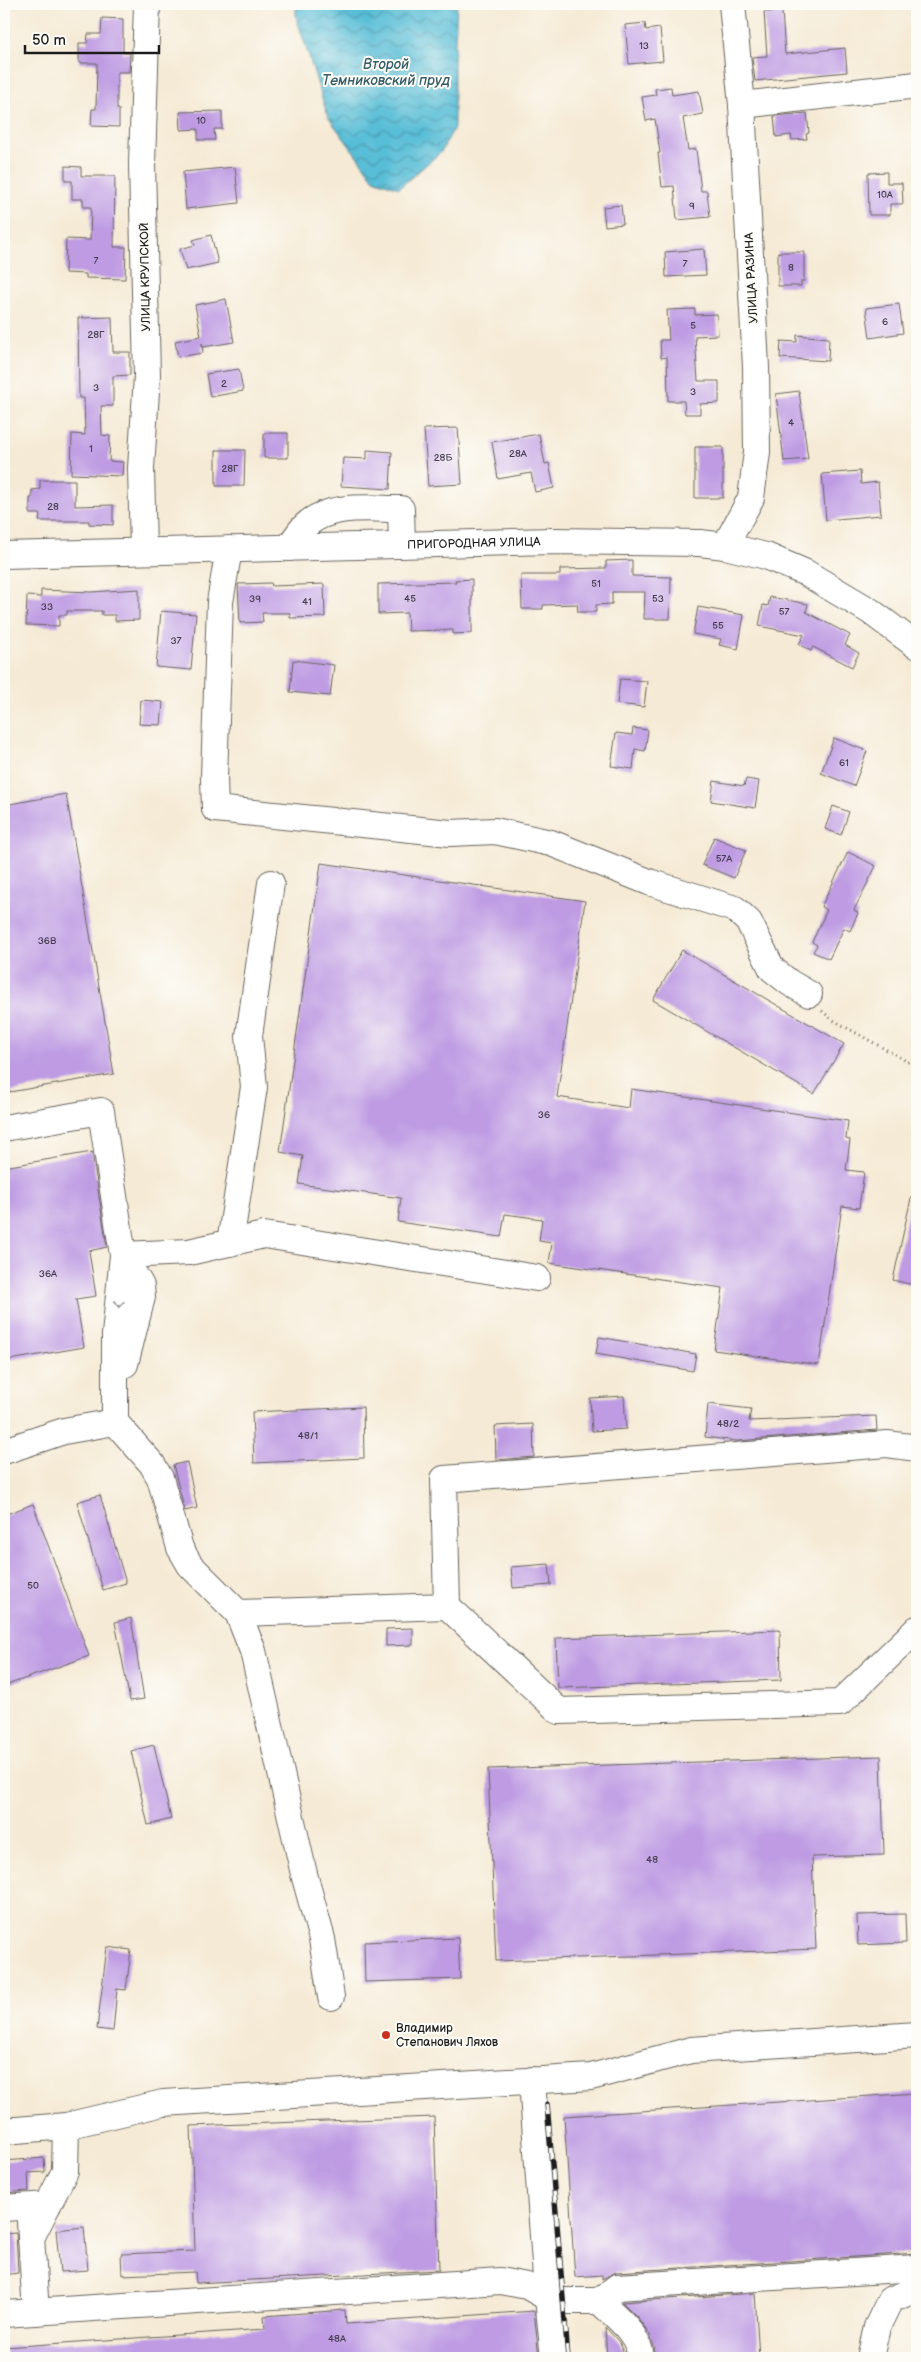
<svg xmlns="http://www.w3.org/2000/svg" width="921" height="2362" font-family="'Balsamiq Sans',sans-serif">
  <defs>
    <pattern id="water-waves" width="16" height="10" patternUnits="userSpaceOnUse" patternTransform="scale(1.25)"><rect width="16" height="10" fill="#59bed7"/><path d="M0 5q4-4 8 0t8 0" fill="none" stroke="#499aae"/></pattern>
  </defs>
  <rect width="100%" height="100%" fill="#fdfcf7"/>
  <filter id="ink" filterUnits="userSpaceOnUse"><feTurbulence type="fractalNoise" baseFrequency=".02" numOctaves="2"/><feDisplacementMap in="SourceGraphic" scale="10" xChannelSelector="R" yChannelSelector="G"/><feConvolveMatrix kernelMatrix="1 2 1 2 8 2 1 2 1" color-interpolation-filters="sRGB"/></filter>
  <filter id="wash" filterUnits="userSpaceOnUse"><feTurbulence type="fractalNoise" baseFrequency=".0096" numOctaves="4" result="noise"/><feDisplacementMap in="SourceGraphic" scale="20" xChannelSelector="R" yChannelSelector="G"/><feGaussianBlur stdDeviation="1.12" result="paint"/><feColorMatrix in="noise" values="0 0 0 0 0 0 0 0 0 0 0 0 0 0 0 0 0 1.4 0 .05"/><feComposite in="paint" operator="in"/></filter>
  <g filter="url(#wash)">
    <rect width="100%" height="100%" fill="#f5ead5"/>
    <path fill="url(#water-waves)" stroke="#3a6d7a" d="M296,4h161l-3,61v63l-13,24 -42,36 -25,-9 -46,-62 -32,-101z"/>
    <g id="blocks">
      <path fill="#be9be3" d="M782,11l3,43 60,-6 2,24 -92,9 -3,-24 15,-1 -3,-44z
        M102,18l21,1v34h7l-1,19h-12v37h2v18l-28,-1 1,-17h4l1,-46h-18v-20h8l1,-9h13z
        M645,23l1,7 14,-2 3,33 -34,3 -4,-39z
        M671,87l1,8 27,-4 4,23 -20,4 5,32 8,-1 5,42h6l3,26 -33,3 -3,-34 -12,1 -4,-34h2l-5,-34 -9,2 -4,-24 14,-2 -1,-6z
        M222,111v18h-8l1,11h-17v-11l-17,1 -1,-18z
        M807,113l2,20 -3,1 1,5 -15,1 -1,-5 -15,2 -2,-21z
        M65,166l16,1v9h34l-1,71h12l-1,32 -39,-1v-4l-21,-1 1,-34 24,1 1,-33h-8v-8h-11v-18h-7z
        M235,167l4,36 -53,6 -3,-37z
        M887,172v11h15l1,21h-13v11h-21l-1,-42z
        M621,205l2,19 -18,2 -2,-19z
        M211,235l7,28 -32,7 -6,-21 15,-4 -2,-5z
        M704,249l2,26 -40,2 -1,-25z
        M778,252h26v29h-3v5h-23z
        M226,299l8,43 -31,5 -1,-4 1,10 -25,4 -3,-16 26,-5 -6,-31z
        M899,304l4,29 -33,5 -4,-30z
        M695,309v6l22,-1 1,21 -23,1 3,45h21v22l-19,1v10h-15l-1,-13h-16l-1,-44 -6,1 -1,-18h9l-2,-30z
        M112,317l1,35h17v23l-17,1v30h-12l1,29 8,1 -1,25 14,1 -1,14 -51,-2 1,-40 13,1 -1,-37h-5l-1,-80z
        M797,335l32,3 -1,23 -48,-3 1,-17 16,1z
        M239,369l4,22 -33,6 -4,-23z
        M799,391l9,68 -24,2 -8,-67z
        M458,428l4,56 -34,2 -4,-57z
        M264,433h24v25h-24z
        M539,434l6,30 4,-1 5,25 -19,4 -4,-19 -33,6 -6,-37z
        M695,447h28v51h-28z
        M216,450h29l-1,36h-28z
        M367,450l25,2 -2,37 -49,-3 2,-28 24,1z
        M860,471l1,13 17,-2 3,33 -55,5 -4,-46z
        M40,480h35v26l38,-1v20l-24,-1v-3h-50l1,-7h-10v-16h2v-8l8,-1z
        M632,560v16l39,1 -1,42h-26l1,-27h-33v12l-16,1v7h-18l-1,-8 -34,1v4h-21l-1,-34h39v-6l46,-1v-7z
        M472,579v54l-19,1v-4l-45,1 -1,-18 -29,1v-30l78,-2 -1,-2z
        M271,583l1,3 52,-2 1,33 -35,1v-5h-28l1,9 -23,1 -2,-39z
        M139,589v31l-24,1v-6h-13v-4h-35v4h-8v11l-33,-1 1,-29 14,1v-7l50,2z
        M770,597l38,7 -2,8 44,23 -5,10 14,8 -7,14 -39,-20 -2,4 -12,-7 5,-9 -45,-9 4,-21 5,1z
        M698,607l46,8 -6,34 -19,-4 2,-6 -28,-5z
        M161,611l35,3 -5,56 -35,-3z
        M293,660l41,5 -4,31 -40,-4z
        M620,679l27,2 -3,26 -27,-3z
        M141,700l22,2 -2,23 -22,-1z
        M633,728l15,2 -3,21 -10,-2 -2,20 -22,-3 5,-33 16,2z
        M834,738l33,13 -13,35 -33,-13z
        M746,779l13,2 -4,27 -44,-7 3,-20 30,5z
        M66,794l48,280 -110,19v-288z
        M833,806l16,6 -8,23 -16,-6z
        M714,837l32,13 -12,28 -32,-13z
        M848,852l28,14 -22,44 4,3 -8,18 -6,-3 -15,31 -16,-7 4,-7 -5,-3 15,-32 -6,-3z
        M321,863l264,38 -28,196 72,11 2,-19 217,32 -2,18 4,1 -4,30 18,2 -5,36 -17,-2 -23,159 -105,-15 9,-62 -174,-25 3,-20 -13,-2 3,-22 -37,-5 -4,23 -103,-15 3,-24 -102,-14 4,-28 -23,-4z
        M682,950l162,94 -30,50 -161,-94z
        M92,1152l15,95 -18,4 7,45 -20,3 8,48 -80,14v-194z
        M911,1198l6,1v87l-24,-6z
        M599,1337l97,17 -3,17 -97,-17z
        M624,1396l2,33 -34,2 -2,-33z
        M708,1404l43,5 -2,12 127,-5 1,14 -140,11 -32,-4z
        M363,1407l1,51 -110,5 -2,-51z
        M533,1424l1,33 -38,3 -1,-34z
        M187,1462l10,46 -12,3 -12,-46z
        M100,1495l26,88 -23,7 -26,-88z
        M33,1504l56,152 -85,30v-171z
        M549,1564l2,21 -38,3 -2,-21z
        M131,1618l13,81 -14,2 -15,-79z
        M413,1628v17l-27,1v-17z
        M780,1630l1,50 -223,8 -2,-50z
        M154,1745l17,74 -23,6 -17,-74z
        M881,1756l3,99 -72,2 4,92 -320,12 -8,-192z
        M905,1914l1,29 -48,2 -1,-30z
        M458,1938l2,41 -95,3 -1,-40z
        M107,1947l24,3 -5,40 -9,-1 -4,42 -16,-2z
        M917,2093v160l-301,19 -14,7v-4l-27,2 -11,-161z
        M434,2117l5,153 -243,13 -1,-11 -73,3 -1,-21 74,-3 -4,-125z
        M44,2158l1,14 -17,1 1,18 -25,2v-32z
        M84,2227l4,43 -28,2 -4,-42z
        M16,2233l2,40 -14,2v-41z
        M755,2293l4,65h-103l-2,-12 -5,-13 -12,-16 -15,-15z
        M345,2310l1,14 188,-13 5,47h-533l-1,-11 260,-18 -1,-13z
        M605,2327l14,15 7,16h-19z"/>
    </g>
  </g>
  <g filter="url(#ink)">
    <use href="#blocks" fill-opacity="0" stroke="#68645d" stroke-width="1"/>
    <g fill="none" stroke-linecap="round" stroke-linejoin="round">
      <g stroke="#68645d" stroke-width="28">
        <g id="minor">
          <path d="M742,105l175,-20"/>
          <path d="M725,546l26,-48 6,-46 -1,-85 -14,-262 -10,-101"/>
          <path d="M289,548c5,-8 10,-17 17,-23 25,-22 64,-16 95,-16l1,36"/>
          <path d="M229,549l-9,53 -6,176 1,31 235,24 45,-2 56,12 98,39 86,27 14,13 23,47 18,14 19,11"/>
          <path d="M143,551l-2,-83 6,-92 -5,-212 5,-160"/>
          <path id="s1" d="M4,555l550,-14 146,2 25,3 41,10 40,17 64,38 47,35"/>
          <path d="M4,1128l97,-17 22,144 -8,80v87l37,42 8,14 20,70 10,17 48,48 15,38 51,223 18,65 9,58"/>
          <path d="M230,1243l24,-156 -5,-51 22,-153"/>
          <path d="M123,1255l66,-3 75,-17 273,43"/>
          <path d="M123,1255l18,31 1,11 -17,67"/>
          <path d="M4,1451l60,-20 51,-9"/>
          <path d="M447,1606l-3,-127 443,-35 30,4"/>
          <path d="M238,1613l209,-7 112,105 281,-8 77,-74"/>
          <path d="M532,2080l14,198 8,80"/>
          <path d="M4,2131l62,-5 97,-23 428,-26 100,-27 226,-15"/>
          <path d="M4,2208l44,-3"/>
          <path d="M30,2222l6,90"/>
          <path d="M31,2238l34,-67 1,-45"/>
          <path d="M599,2301c17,16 40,32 42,57"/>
          <path d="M4,2314l496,-33 27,5 21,12 14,3h37l18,-14 300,-19"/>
          <path d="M870,2358l7,-31 13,-27 27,-11"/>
        </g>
      </g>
      <path stroke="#68645d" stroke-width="3" stroke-dasharray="1 4" stroke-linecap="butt" d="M822,1011l11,9 84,47"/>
      <use href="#minor" stroke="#fff" stroke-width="26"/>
      <g stroke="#1c1c1c" stroke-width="5.5">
        <path id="rail" d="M547,2104l21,254"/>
      </g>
      <use href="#rail" stroke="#fdfcf7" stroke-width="4" stroke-dasharray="11" stroke-linecap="butt"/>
    </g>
    <defs><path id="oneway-chevron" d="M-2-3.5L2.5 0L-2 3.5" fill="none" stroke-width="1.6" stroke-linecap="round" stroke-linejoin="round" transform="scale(1.25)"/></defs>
    <use stroke="#999" href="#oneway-chevron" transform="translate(119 1304) rotate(97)"/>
  </g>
  <circle fill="#c8321e" stroke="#fdfcf7" stroke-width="2" cx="386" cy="2035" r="5"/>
  <g text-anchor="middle" stroke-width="4" stroke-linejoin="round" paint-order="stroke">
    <g font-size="10" fill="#443c4e">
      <text x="644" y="49">13</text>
      <text x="201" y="124">10</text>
      <text x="885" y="198">10А</text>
      <text x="692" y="209">9</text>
      <text x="96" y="264">7</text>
      <text x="685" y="267">7</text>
      <text x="791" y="271">8</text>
      <text x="885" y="325">6</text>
      <text x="693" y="329">5</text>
      <text x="96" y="338">28Г</text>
      <text x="224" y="387">2</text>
      <text x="96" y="391">3</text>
      <text x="693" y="395">3</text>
      <text x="791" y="426">4</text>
      <text x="91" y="452">1</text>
      <text x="518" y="457">28А</text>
      <text x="443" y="461">28Б</text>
      <text x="230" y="472">28Г</text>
      <text x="53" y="510">28</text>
      <text x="596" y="587">51</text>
      <text x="255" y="602">39</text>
      <text x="410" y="602">45</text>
      <text x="658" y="602">53</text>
      <text x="307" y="605">41</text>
      <text x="47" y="610">33</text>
      <text x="784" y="615">57</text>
      <text x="718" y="629">55</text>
      <text x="176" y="644">37</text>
      <text x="844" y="766">61</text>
      <text x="724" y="862">57А</text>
      <text x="47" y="944">36В</text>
      <text x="544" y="1118">36</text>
      <text x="48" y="1277">36А</text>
      <text x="728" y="1427">48/2</text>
      <text x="308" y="1439">48/1</text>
      <text x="33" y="1589">50</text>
      <text x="652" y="1863">48</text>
      <text x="337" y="2342">48А</text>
    </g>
    <g font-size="12" fill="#1c1c1c" stroke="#fdfcf7">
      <text transform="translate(145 277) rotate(-91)" y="4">УЛИЦА КРУПСКОЙ</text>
      <text transform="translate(751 278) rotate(-93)" y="4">УЛИЦА РАЗИНА</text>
      <text dy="4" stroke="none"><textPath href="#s1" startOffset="470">ПРИГОРОДНАЯ УЛИЦА</textPath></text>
    </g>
    <g font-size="12" fill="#1c1c1c" stroke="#fdfcf7" text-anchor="start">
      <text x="396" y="2032">Владимир<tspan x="396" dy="14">Степанович Ляхов</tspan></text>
    </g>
    <g font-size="14" font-style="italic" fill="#345d67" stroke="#fdfcf7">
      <text x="386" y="69">Второй<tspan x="386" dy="16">Темниковский пруд</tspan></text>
    </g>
  </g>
  <rect width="921" height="2362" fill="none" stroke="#fdfcf7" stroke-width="20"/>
  <path d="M25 45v8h134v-8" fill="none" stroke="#1c1c1c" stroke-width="2.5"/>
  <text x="32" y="45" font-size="15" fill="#1c1c1c" stroke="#fdfcf7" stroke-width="4" paint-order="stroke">50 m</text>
</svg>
